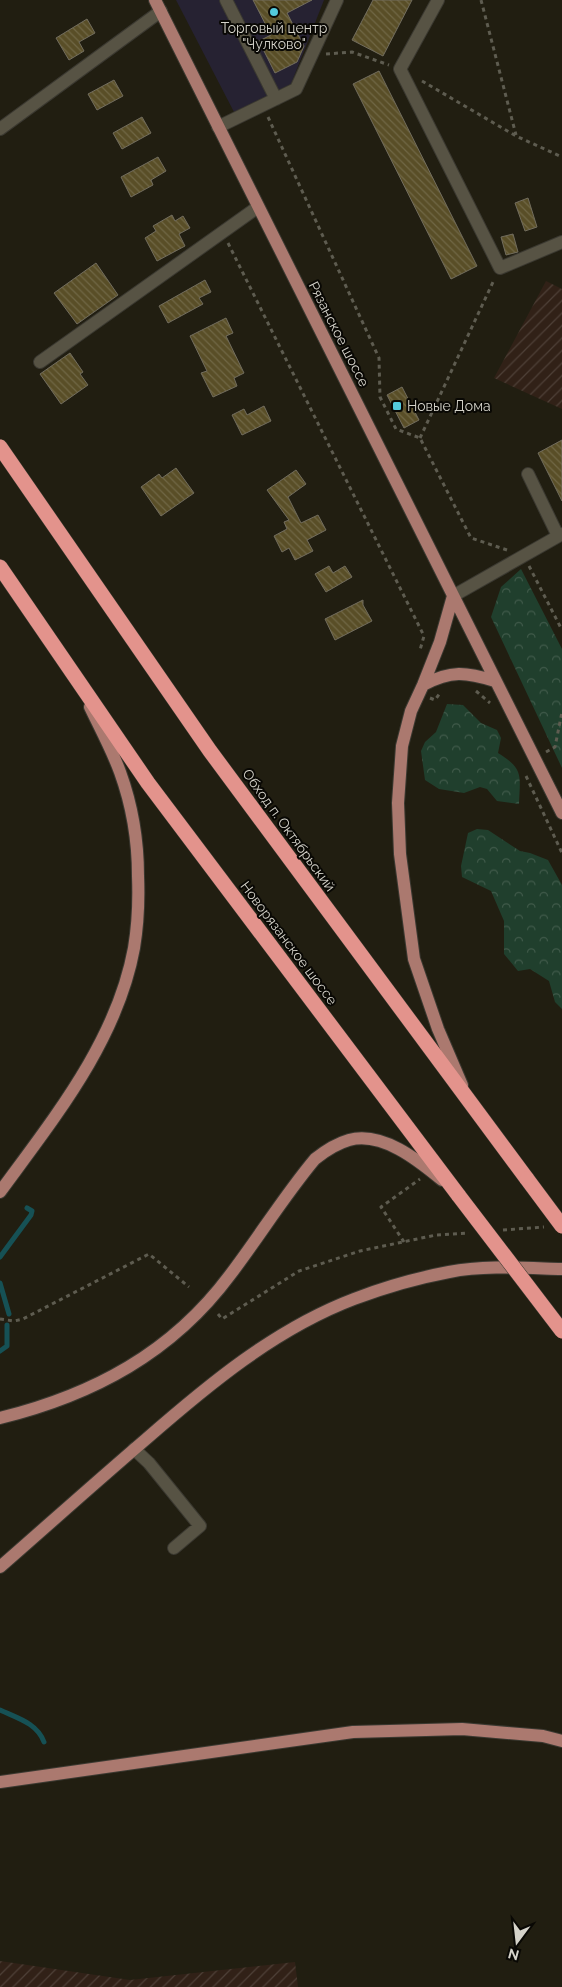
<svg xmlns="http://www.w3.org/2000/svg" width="562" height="1987" font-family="Raleway,sans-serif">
  <defs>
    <pattern id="industrial-furrows" width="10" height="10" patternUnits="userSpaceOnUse" patternTransform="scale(1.25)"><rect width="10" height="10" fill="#312117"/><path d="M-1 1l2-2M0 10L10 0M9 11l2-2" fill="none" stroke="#4e4037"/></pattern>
    <pattern id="forest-crowns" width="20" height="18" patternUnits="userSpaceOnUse" patternTransform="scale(1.25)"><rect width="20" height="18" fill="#203f2d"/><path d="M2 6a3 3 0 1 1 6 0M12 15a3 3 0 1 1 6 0" fill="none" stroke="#405a4a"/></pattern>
    <pattern id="building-back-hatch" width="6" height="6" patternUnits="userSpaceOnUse" patternTransform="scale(1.25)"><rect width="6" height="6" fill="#594e27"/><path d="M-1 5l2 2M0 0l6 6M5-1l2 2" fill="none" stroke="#706745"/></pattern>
  </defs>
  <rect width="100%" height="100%" fill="#211e11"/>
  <path fill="#262232" d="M176,0h148l-33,84 -57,28z"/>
  <path fill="url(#industrial-furrows)" d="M546,281l16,8v120l-68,-31z
    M0,1961l130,19 165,-18 3,25h-298z"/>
  <path fill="url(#forest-crowns)" d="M521,569l41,80v119l-71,-151 10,-30z
    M447,704l16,1 18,18 16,7 4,8 -3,15c26,16 22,22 21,51l-22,-3 -10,-12 -7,-2 -16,6 -25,-4 -14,-9 -4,-29 4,-9 11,-10z
    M477,829l11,1 32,21 10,2 18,7 14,25v124l-7,-7 -6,-21 -19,-12 -12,2 -14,-17v-33l-13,-30 -29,-14 -1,-11 7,-33z"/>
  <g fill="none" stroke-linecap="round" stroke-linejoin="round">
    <path stroke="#165155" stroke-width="5" d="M0,1257l31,-42 1,-4 -5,-3
      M0,1283l9,31
      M0,1351l7,-5v-21
      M0,1710c17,8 37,13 44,32"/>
  </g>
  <path fill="url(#building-back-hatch)" stroke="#726d5e" d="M253,0h59l-25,13 17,33 -7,16 -22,11 -16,-32 12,-6z
    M373,0h39l-29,56 -31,-16z
    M87,19l8,14 -16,9 5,9 -15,9 -13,-22z
    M379,71l98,195 -26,13 -98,-195z
    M114,80l9,16 -26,14 -9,-16z
    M142,117l9,16 -29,16 -9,-16z
    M158,157l8,14 -15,9 2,5 -22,12 -10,-20z
    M528,198l9,29 -12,4 -10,-28z
    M172,215l3,6 8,-5 7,12 -11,6 6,12 -28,15 -12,-23 11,-7 -3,-5z
    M513,234l5,18 -12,3 -5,-18z
    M96,263l22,32 -41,29 -23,-31z
    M205,280l6,12 -12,6 4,6 -35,19 -9,-17z
    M226,318l7,15 -7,3 18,37 -10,5 3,8 -24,11 -12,-24 6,-2 -17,-35z
    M70,353l13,19 -3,2 8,11 -27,19 -21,-30z
    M402,387l17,33 -15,8 -17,-33z
    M264,406l7,15 -29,14 -10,-20 12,-6 3,6z
    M562,440v61l-24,-48z
    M176,468l18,25 -33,23 -20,-29 18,-13 3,4z
    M296,470l10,14 -18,13 13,26 17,-8 8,15 -19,10 6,11 -18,9 -6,-12 -7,4 -8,-16 13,-7 -3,-7 5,-2 -22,-30z
    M329,566l4,7 12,-7 7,11 -26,15 -11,-18z
    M363,600v5l9,16 -37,19 -10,-21z"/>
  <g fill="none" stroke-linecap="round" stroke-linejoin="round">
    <g stroke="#3b3931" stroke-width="14">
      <path id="minor" d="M226,0l50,99
        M438,0l-38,69 100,199 62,-26
        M218,127l78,-38 41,-89
        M0,129l161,-118
        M40,362l218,-155
        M528,474l30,62
        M453,596l109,-62
        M134,1449l15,14 51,63 -26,22"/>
    </g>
    <g stroke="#3b3931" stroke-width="14">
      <path id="major" d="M155,0l407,813
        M453,596l-13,46 -17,43 -12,26 -9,35 -4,57 2,51 14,105 24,70 24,56
        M423,685c28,-15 43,-13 72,-4
        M0,1192c54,-74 117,-151 134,-244 4,-24 5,-47 4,-72 0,-34 -6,-71 -18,-104 -8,-22 -20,-44 -30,-65
        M0,1418c93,-23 172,-65 230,-143 29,-38 54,-79 85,-116 10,-8 20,-15 34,-19 33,-9 69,20 93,40
        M0,1567c48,-42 96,-85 145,-127 63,-55 130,-111 209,-141 31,-12 63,-21 95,-27 36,-7 76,-4 113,-3
        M0,1782l353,-50 109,-3 81,7 19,5"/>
    </g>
    <g stroke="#3b3931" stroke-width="16">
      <path id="highway" d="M0,447l210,304 317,428
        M0,567l148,216 311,413"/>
    </g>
    <path stroke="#5e5c50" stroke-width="3" stroke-dasharray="4 4" stroke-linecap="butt" d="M481,0l35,135
      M326,54l26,-2 37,13
      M422,81l94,55 46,21
      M268,117l111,241 1,39 16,32 24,9 51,100 36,12
      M228,243l196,393 -4,14
      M420,438l74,-158
      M529,566l33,64
      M476,691l14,12
      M430,698l5,2 5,-7
      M546,752l9,-5 7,-35
      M526,776l36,77
      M503,1230l41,-3
      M404,1242l-23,-35 39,-28
      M218,1314l4,5 77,-48 61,-20 76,-16 33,-2
      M0,1319l14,2 9,-2 126,-65 40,33"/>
    <use href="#minor" stroke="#575344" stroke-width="12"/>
    <use href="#major" stroke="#ab796f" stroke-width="12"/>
    <use href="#highway" stroke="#e3938c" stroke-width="15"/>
    <g stroke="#3b3931" stroke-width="16" stroke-linecap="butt">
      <path id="highway-bridge" d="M527,1179l35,47
        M459,1196l103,135"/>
    </g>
    <use href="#highway-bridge" stroke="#e3938c" stroke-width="15"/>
  </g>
  <g fill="#53cadc" stroke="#090804" stroke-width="2">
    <circle cx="274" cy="12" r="5"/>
    <rect x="392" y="401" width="10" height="10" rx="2.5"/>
  </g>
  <g text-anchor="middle" stroke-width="4" stroke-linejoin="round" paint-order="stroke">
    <g font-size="14" fill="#d5d3ca" stroke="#090804">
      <text x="274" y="33">Торговый центр<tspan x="274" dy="16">"Чулково"</tspan></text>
      <text x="407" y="411" text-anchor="start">Новые Дома</text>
    </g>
    <g font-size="14" fill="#d5d3ca" stroke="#090804">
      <text transform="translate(339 334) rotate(63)" y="5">Рязанское шоссе</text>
      <text transform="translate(289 830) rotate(54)" y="5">Обход п. Октябрьский</text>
      <text transform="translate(289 943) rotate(53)" y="5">Новорязанское шоссе</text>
    </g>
  </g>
  <g transform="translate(517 1942) rotate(195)" stroke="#090804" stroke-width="4" paint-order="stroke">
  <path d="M0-4L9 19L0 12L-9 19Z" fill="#d5d3ca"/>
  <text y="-8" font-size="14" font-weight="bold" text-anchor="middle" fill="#d5d3ca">N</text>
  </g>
</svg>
